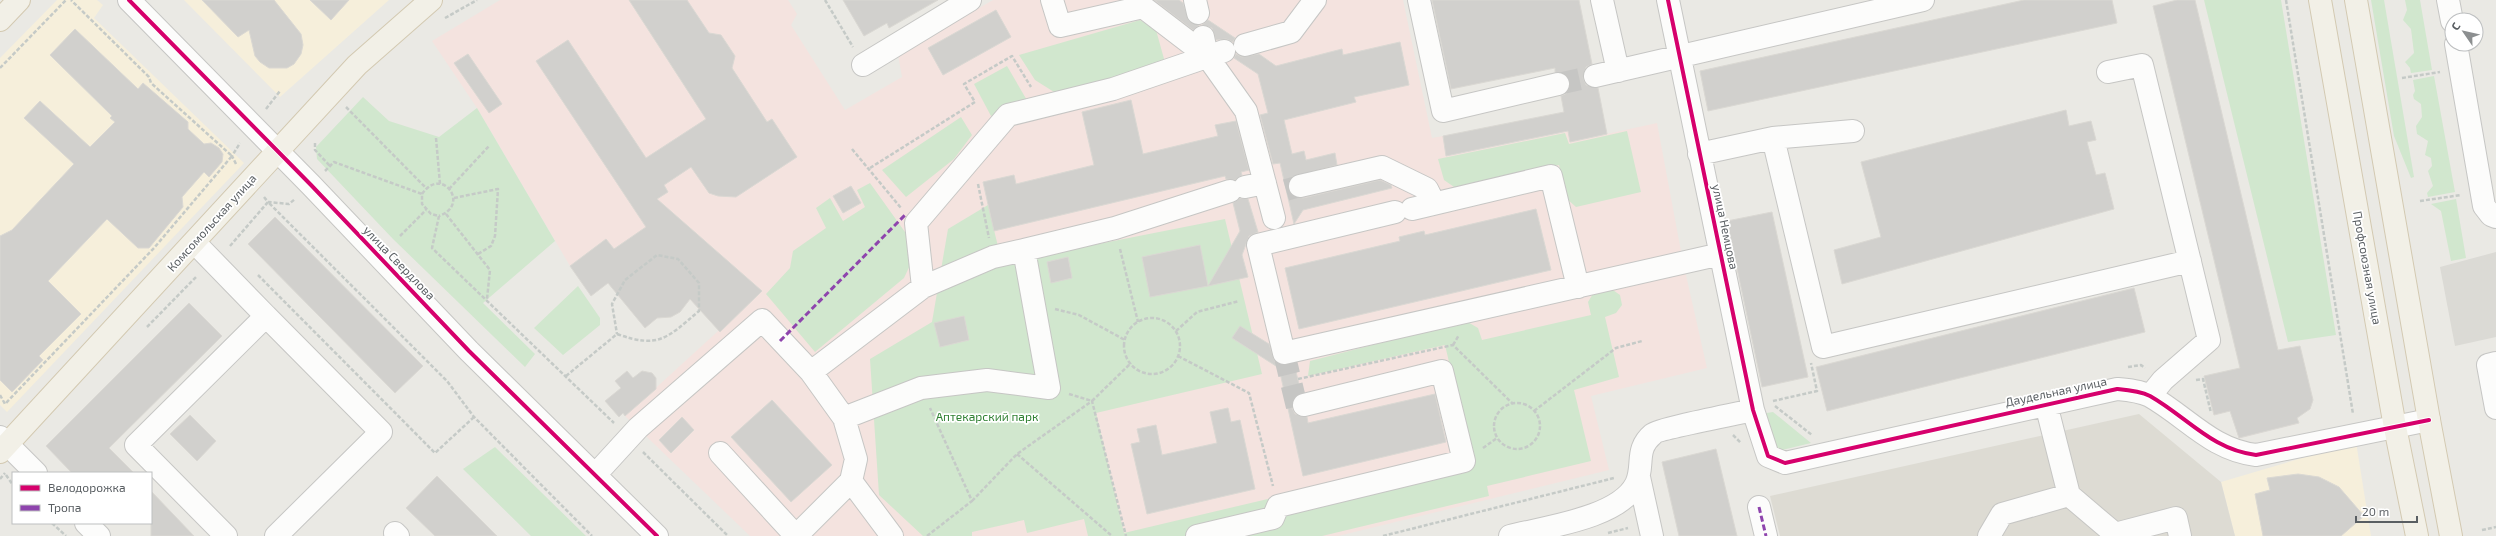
<svg xmlns="http://www.w3.org/2000/svg" width="2496" height="536" font-family="'Exo 2',sans-serif">
  <rect width="100%" height="100%" fill="#eae9e4"/>
  <path fill="#f6efdb" d="M57,0h40l6,5 -9,13 150,145 -237,249 -7,-7v-347z
    M184,0h205l-109,97z
    M2356,442l15,94h-136l-14,-54z"/>
  <path fill="#dbdad5" d="M2496,252v85l-41,9 -15,-79z"/>
  <path fill="#dddbd3" d="M2139,414l82,68 14,54h-455l-10,-40z"/>
  <path fill="#f4e3df" d="M500,0h288l9,14 -6,11 54,85 57,-33 -4,-22 95,-55h410l29,138 11,-2 3,20 122,-25 2,11 87,-19 26,139 24,106 -116,28 18,74 -271,66h-588l-125,-120 137,-125 -148,-42 -44,17 -93,-158 -45,-67z"/>
  <path fill="#d1e7ce" d="M2204,0h77l55,335 -48,7z
    M2371,0h13l30,177 -3,1 -17,-42z
    M2405,0h15l12,70 -21,3 -1,-5 -5,-6 9,-9 -3,-24 -8,-9 4,-10z
    M1140,20l16,10 10,36 -112,26 -19,-12 -16,-25z
    M1007,66l21,36 -37,14 -17,-32z
    M2434,76l21,116 -27,5 -1,-4 6,-7 -5,-15 4,-5 -1,-8 -6,-3 3,-14 -11,-7 -1,-8 6,-9 -1,-13 -7,-5 -1,-4 2,-4 -2,-11z
    M363,97l26,24 50,16 38,-29 78,133 -72,62 52,51 -10,13 -132,-128 -76,-80 -1,-12z
    M961,117l11,18 -18,24 -48,38 -24,-27z
    M1627,131l14,61 -65,15 -9,-8 -8,-34 -102,24 -13,-9 -6,-21 127,-26 4,11z
    M870,183l40,56 2,22 -8,17 -89,74 -49,-58 24,-26 3,-17 33,-23 -10,-20 14,-10 13,23 22,-14 -8,-17z
    M2456,199l10,59 -15,3 -10,-50 -10,-7z
    M988,205l14,58 223,-44 37,155 -166,39 28,120 346,-82 -25,-106 -137,31 2,-15 156,-40 12,7 4,12 109,-25 -3,-13 6,-10 16,-4 10,7 2,10 -6,8 -11,4 14,60 -45,13 17,71 -104,25 2,10 -167,40h-234l-4,-17 -57,14 -3,-13 -52,12v4h-49l-44,-41 -9,-136 62,-37 16,-93z
    M578,286l22,32v7l-37,30 -29,-27z
    M1773,412l38,31 -37,9 -14,-38z
    M495,447l91,89h-55l-68,-67z"/>
  <path fill="#d1d0cd" stroke="#dad8d3" d="M202,0h72l27,34 2,11 -2,9 -7,10 -7,4h-18l-9,-6 -5,-6 -6,-26 -11,7z
    M310,0h39l-18,20z
    M629,0h58l22,33 12,2 14,21 -3,12 35,54 5,-3 25,38 -61,40 -18,-1 -9,-3 -18,-26 -27,18 4,7 -11,7 105,92 -42,41 -30,-33 -10,13 -9,5 -14,1 -12,10 -37,-45 -17,13 -21,-30 36,-27 8,10 32,-22 -110,-166 32,-21 78,118 60,-39z
    M843,0h95l-49,28 -2,-5 -23,13z
    M1154,0h25l4,3 6,18 10,4 -6,5z
    M1432,0h147l13,64 -6,3 -3,11 3,7 12,3 9,46 -37,8 -2,-11 -122,25 -3,-20 121,-24 -3,-16 6,-3 3,-11 -3,-7 -12,-3v-4l-104,21z
    M2024,0h88l5,23 -409,88 -8,-40z
    M2177,0h18l83,350 22,-4 13,54 -3,9 -13,9 2,5 -60,15 -9,-27 -16,4 -10,-39 36,-8 -87,-362z
    M996,10l15,27 -68,38 -15,-27z
    M1208,20l27,18 -2,4 -7,-3 -10,1 -4,-12 -10,-3z
    M75,29l63,60 5,-6 45,39v7l16,15 7,-1 8,5 4,6 -1,8 -13,15 -5,-5 -22,25 1,10 -34,41h-11l-31,-29 -59,62 33,33 -42,42 4,4 -31,32 -12,-12v-144l12,-6 62,-66 -50,-46 16,-17 50,46 25,-25 -5,-4 2,-2 -62,-61z
    M1400,42l9,43 -55,12 2,5 -72,18 8,34 12,-3 2,9 29,-7 2,12 -45,12 -4,11 3,7 12,3 77,-18 11,5 1,3 -89,22 -9,14 -14,-61 -7,1 -13,-49 8,-2 -10,-39 -24,-16 2,-4 6,3 17,-3 17,12 66,-17 1,6z
    M468,54l34,50 -13,9 -35,-50z
    M1131,100l12,54 75,-18 -3,-11 21,-4 13,49 -8,2 1,3 -7,5 -9,-1 -1,-3 -231,55 -11,-49 31,-7 2,9 78,-19 -12,-53z
    M2066,110l3,16 22,-5 5,19 -9,2 9,33 9,-2 9,36 -272,75 -8,-34 47,-13 -20,-75z
    M851,186l10,17 -18,10 -10,-17z
    M1240,198l8,1 10,33 -9,4 -7,19 6,22 -40,9 32,-55 -7,-28z
    M1536,209l15,61 -252,59 -14,-61 115,-27 -1,-4 25,-6 1,4z
    M1772,212l36,165 -46,10 -35,-166z
    M275,217l148,149 -28,27 -147,-149z
    M1200,245l8,41 -58,11 -8,-40z
    M1068,257l4,21 -21,5 -4,-21z
    M2134,288l11,44 -318,79 -11,-44z
    M189,303l33,33 -113,112 25,25h-62l-26,-27z
    M964,316l5,24 -29,7 -6,-24z
    M1240,326l29,18 6,18 6,3 13,-2 7,30 -6,3 -3,12 3,6 12,3 1,6 127,-29 11,48 -143,34 -24,-108 -47,-30z
    M627,371l6,7 9,-7 10,2 4,5v11l-31,27 -2,-3 -4,4 -14,-16 16,-13 -6,-7z
    M772,400l60,65 -41,37 -60,-65z
    M1228,408l3,14 9,-2 15,69 -108,25 -16,-70 9,-2 -3,-13 19,-4 6,30 55,-12 -7,-31z
    M190,415l26,26 -19,20 -27,-27z
    M682,417l12,13 -23,23 -12,-13z
    M1716,449l21,87h-58l-17,-74z
    M2298,474l21,3 20,10 25,29 -23,20h-78l-8,-42 15,-4 -3,-12z
    M437,476l60,60h-62l-29,-28z
    M151,491l43,45h-43z"/>
  <g fill="none" stroke-linecap="round" stroke-linejoin="round">
    <path stroke="#c6c6c4" stroke-width="22" stroke-dasharray="22 11" stroke-linecap="butt" d="M1558,84l37,-8
      M1286,190l14,-4
      M1284,353l13,54 7,-2"/>
    <g stroke="#c6c6c4" stroke-width="24">
      <path id="minor" d="M129,0l182,185 158,166 188,185
        M1052,0l8,26 83,-19 64,49
        M1195,0l3,13
        M1419,0l24,111 115,-27
        M1602,0l16,71
        M1668,0l85,410 15,46 17,7 332,-74c11,1 23,2 33,7 37,21 62,54 106,59l173,-35
        M2448,0l4,21
        M1203,37l4,19 39,55 28,107
        M2456,44l28,162 7,9 5,2
        M1245,45l46,-13 24,-32
        M863,65l107,-65
        M2108,72l34,-7 67,275 -46,40 -13,16
        M1595,76l328,-76
        M1773,138l50,209 367,-86
        M1699,154l74,-16 80,-7
        M1300,186l82,-19 45,22 7,14
        M1245,187l20,-4
        M1412,209l139,-33 27,111
        M1395,212l-137,33 26,108 437,-99
        M195,243l71,73 -130,129 90,91
        M923,287l70,-30 31,-7
        M266,316l115,116 -105,104
        M2496,363l-8,2 8,43
        M844,418l77,-30 66,-8 62,8 -25,-138 91,-22 115,-37
        M0,437l36,36
        M720,453l76,83
        M595,475l43,-47 124,-108 49,52 112,-85 -7,-64 92,-108 105,-26 111,-38
        M1639,477l13,59
        M851,481l41,55
        M2069,495l46,39 61,-16 4,18
        M1759,507l7,29
        M86,523l13,13
        M395,533l3,3
        M796,536l55,-55 5,-22 -12,-41 -33,-46
        M1197,536l76,-18 5,-12 186,-45 -22,-90 -138,34
        M1510,536c35,-9 109,-18 126,-52 9,-19 -2,-34 17,-50 5,-5 87,-21 100,-24
        M1989,536l13,-22 67,-19 -23,-91"/>
    </g>
    <g stroke="#d3c9b1" stroke-width="24">
      <path id="major" d="M2320,0l75,427 22,109
        M2356,0l73,420 22,116
        M0,20l19,-20
        M0,452l357,-387 74,-65"/>
    </g>
    <path stroke="#c5cac7" stroke-width="2.5" stroke-dasharray="4 2" stroke-linecap="butt" d="M825,0l28,47
      M2286,0l67,414
      M445,18l32,-18
      M0,68l66,-68
      M2402,78l38,-6
      M346,107l80,81
      M266,109l14,-18
      M436,138l4,46
      M315,143v7l15,16
      M852,149l49,59
      M236,164l-4,-8 8,-13
      M870,168l105,-66 -11,-18 48,-28 19,31
      M325,171l9,-9 88,32v10l9,10 8,2 -7,32 182,175
      M978,184l11,54
      M449,189l40,-43
      M422,194c20,-29 49,11 17,22
      M264,197l4,5 21,2 6,-5
      M454,198l44,-9 -3,47 -4,10 -13,8
      M2420,201l41,-6
      M446,214l44,56 -3,29
      M400,236l26,-26
      M230,246l38,-44 179,179 27,36 118,119
      M1120,249l18,73
      M258,275l177,178 39,-36
      M1055,309l24,6 46,25
      M1124 346a28 28 0 1 1 56 0a28 28 0 1 1-56 0Z
      M147,327l50,-51
      M1176,331l21,-19 42,-11
      M1453,345l6,-10
      M1178,356l71,37 24,93
      M2128,367l13,-2 4,3
      M566,376l51,-42c42,15 50,4 82,-23v-28l-21,-24 -21,-4 -32,25 -13,24 5,30
      M1298,379l155,-34 60,59
      M2196,380l7,-1 8,34
      M1069,394l23,7 39,-38
      M0,395l5,9 149,-156 78,-92 -81,-73 -2,-6 -78,-77
      M1773,401l44,-10 -6,-28
      M1494 426a23 23 0 1 1 46 0a23 23 0 1 1-46 0Z
      M1775,406l37,29
      M1534,411l82,-63 26,-7
      M1733,435l8,8
      M1483,448l14,-10
      M643,452l85,84
      M1017,454l95,82
      M6,475l7,10
      M0,479l5,-6
      M972,501l45,-47 75,-53 34,135
      M52,523l14,13
      M2482,530l14,-3
      M1608,533l20,-5
      M927,536l45,-35 -42,-93
      M1383,536l231,-58"/>
    <use href="#minor" stroke="#fcfcfb" stroke-width="22"/>
    <use href="#major" stroke="#f2f0e7" stroke-width="22"/>
    <path stroke="#8e44ad" stroke-width="3" stroke-dasharray="6 3" stroke-linecap="butt" d="M780,341l126,-127
      M1759,507l7,29"/>
    <g stroke="#fff" stroke-width="6">
      <path id="cycleway" d="M129,0l182,185 158,166 188,185
        M1668,0l85,410 15,46 17,7 332,-74c11,1 23,2 33,7 37,21 62,54 106,59l173,-35"/>
    </g>
    <use href="#cycleway" stroke="#d6006c" stroke-width="4"/>
  </g>
  <g text-anchor="middle" stroke-width="3.5" stroke-linejoin="round" paint-order="stroke">
    <g font-size="12" fill="#595e62" stroke="#fff">
      <text transform="translate(212 223) rotate(-48)" y="4">Комсомольская улица</text>
      <text transform="translate(1725 227) rotate(78)" y="4">улица Немцова</text>
      <text transform="translate(399 263) rotate(46)" y="4">улица Свердлова</text>
      <text transform="translate(2367 268) rotate(80)" y="4">Профсоюзная улица</text>
      <text transform="translate(2056 392) rotate(-12)" y="4">Даудельная улица</text>
    </g>
    <g font-size="12" fill="#318234" stroke="#fff">
      <text x="987" y="421">Аптекарский парк</text>
    </g>
  </g>
  <rect x="12" y="472" width="140" height="52" fill="#ffffff" stroke="#bdbfc0"/>
  <rect x="20" y="485" width="20" height="6" fill="#d6006c" stroke="#bdbfc0"/>
  <text x="48" y="492" font-size="12" fill="#595e62">Велодорожка</text>
  <rect x="20" y="505" width="20" height="6" fill="#8e44ad" stroke="#bdbfc0"/>
  <text x="48" y="512" font-size="12" fill="#595e62">Тропа</text>
  <g transform="translate(2464 32) rotate(304)"><circle r="19" fill="#ffffff" stroke="#bdbfc0"/>
  <path d="M0-3L7 15L0 10L-7 15Z" fill="#8c8f90"/>
  <text y="-6" font-size="11" font-weight="bold" text-anchor="middle" fill="#595e62">С</text>
  </g>
  <path d="M2356 516v6h61v-6" fill="none" stroke="#595e62" stroke-width="2"/>
  <text x="2362" y="516" font-size="12" fill="#595e62" stroke="#ffffff" stroke-width="3" paint-order="stroke">20 m</text>
</svg>
